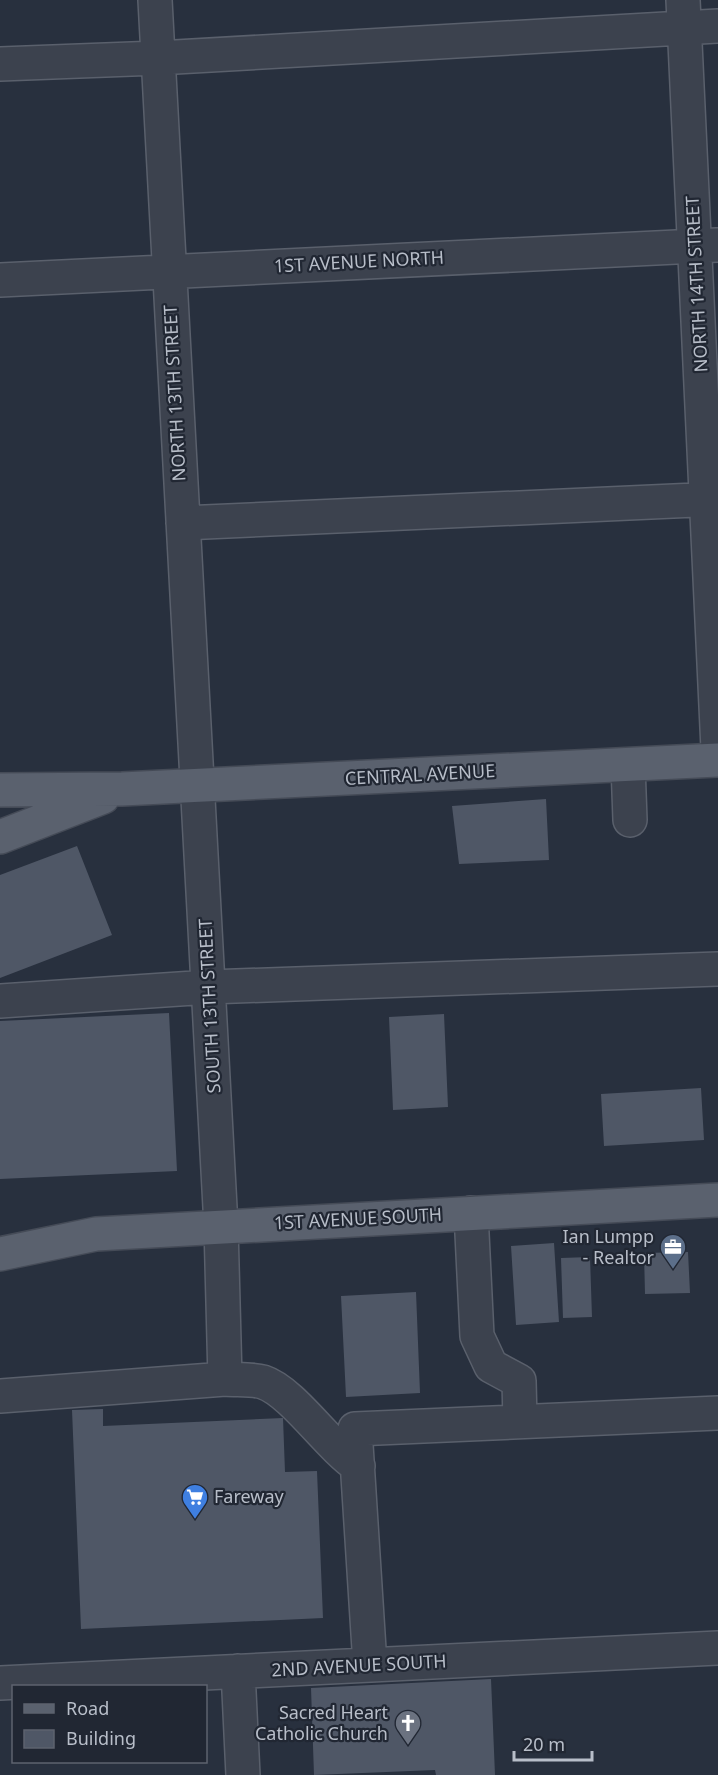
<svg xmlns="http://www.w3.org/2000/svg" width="718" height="1775" font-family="'Noto Sans',sans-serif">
  <rect width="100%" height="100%" fill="#28303e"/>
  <path fill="#4f5766" d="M546,799l3,61 -90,4 -7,-58z
    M77,846l35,89 -112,43v-103z
    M169,1013l8,158 -177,8v-158z
    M444,1014l4,93 -55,3 -4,-93z
    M701,1088l3,52 -100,6 -3,-52z
    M554,1243l5,79 -43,3 -5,-79z
    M688,1252l2,41 -45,1 -1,-41z
    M590,1257l2,60 -29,1 -2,-60z
    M416,1292l4,101 -74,4 -5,-101z
    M103,1409v17l180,-8 2,54 32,-1 6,147 -242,11 -9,-219z
    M491,1679l4,96h-59l-1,-5 -121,5 -3,-87z"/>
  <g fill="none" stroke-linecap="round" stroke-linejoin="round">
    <g stroke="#5a606c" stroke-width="36">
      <path id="minor" d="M683,0l35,749
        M0,64l158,-6 560,-32
        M0,280l717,-35
        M183,523l535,-24
        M628,765l2,55
        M0,1001l209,-14 509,-18
        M471,1213l6,123 14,30 28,15 1,40
        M225,1379c12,1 27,0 38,3 30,10 65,64 95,84
        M0,1396l225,-17 -4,-153 -66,-1226
        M370,1665l-15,-236 363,-16
        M238,1671l5,104
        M0,1683l718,-35"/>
    </g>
    <g stroke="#454b57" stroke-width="36">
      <path id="major" d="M0,790l122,-1 596,-29
        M0,837l103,-40
        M0,1254l96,-20 622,-34"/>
    </g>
    <use href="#minor" stroke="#3c424e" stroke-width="33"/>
    <use href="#major" stroke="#5a616e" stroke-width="33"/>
  </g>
  <defs>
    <g id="office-pin" transform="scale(1.35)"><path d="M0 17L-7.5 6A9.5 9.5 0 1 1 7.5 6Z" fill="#5c6f8a" stroke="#212733"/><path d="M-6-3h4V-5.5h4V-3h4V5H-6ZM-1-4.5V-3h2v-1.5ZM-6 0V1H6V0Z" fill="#fff"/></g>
    <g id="supermarket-pin" transform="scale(1.35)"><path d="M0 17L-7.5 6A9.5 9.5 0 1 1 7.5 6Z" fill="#3f7fe0" stroke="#212733"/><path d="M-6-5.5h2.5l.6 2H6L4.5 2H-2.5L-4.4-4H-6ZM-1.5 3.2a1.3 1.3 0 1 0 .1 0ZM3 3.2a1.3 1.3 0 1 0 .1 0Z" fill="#fff"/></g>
    <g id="church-pin" transform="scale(1.35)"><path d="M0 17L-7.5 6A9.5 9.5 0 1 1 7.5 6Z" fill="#6b7280" stroke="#212733"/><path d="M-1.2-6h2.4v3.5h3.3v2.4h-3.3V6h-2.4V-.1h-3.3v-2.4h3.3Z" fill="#fff"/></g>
  </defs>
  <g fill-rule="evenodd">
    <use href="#office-pin" x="673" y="1247"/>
    <use href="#supermarket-pin" x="195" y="1497"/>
    <use href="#church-pin" x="408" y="1723"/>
  </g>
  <g text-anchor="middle" stroke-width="4.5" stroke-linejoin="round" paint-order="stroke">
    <g font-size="18" fill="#b8bec9" stroke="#212733">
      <text transform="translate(359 262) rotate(-3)" y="6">1ST AVENUE NORTH</text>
      <text transform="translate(697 284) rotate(-93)" y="6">NORTH 14TH STREET</text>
      <text transform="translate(175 393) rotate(-93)" y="6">NORTH 13TH STREET</text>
      <text transform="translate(420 775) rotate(-3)" y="6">CENTRAL AVENUE</text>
      <text transform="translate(210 1006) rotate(-93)" y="6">SOUTH 13TH STREET</text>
      <text transform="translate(358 1219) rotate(-3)" y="6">1ST AVENUE SOUTH</text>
      <text transform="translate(359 1666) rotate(-3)" y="6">2ND AVENUE SOUTH</text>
    </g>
    <g font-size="18" fill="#b8bec9" stroke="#212733" text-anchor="end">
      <text x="654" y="1243">Ian Lumpp<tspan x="654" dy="21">- Realtor</tspan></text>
      <text x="214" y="1503" text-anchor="start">Fareway</text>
      <text x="388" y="1719">Sacred Heart<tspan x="388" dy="21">Catholic Church</tspan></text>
    </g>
  </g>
  <rect x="12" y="1685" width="195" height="78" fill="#212733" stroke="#5d636f" stroke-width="1.5"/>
  <rect x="24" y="1704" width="30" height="9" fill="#5a616e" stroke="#5d636f" stroke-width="1.5"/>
  <text x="66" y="1715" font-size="18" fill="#b8bec9">Road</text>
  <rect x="24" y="1730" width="30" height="18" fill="#4f5766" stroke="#5d636f" stroke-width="1.5"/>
  <text x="66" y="1745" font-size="18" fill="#b8bec9">Building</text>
  <path d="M514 1751v9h78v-9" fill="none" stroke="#b8bec9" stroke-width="3"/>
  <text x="523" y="1751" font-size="18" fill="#b8bec9" stroke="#212733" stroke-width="4.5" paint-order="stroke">20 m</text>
</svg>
